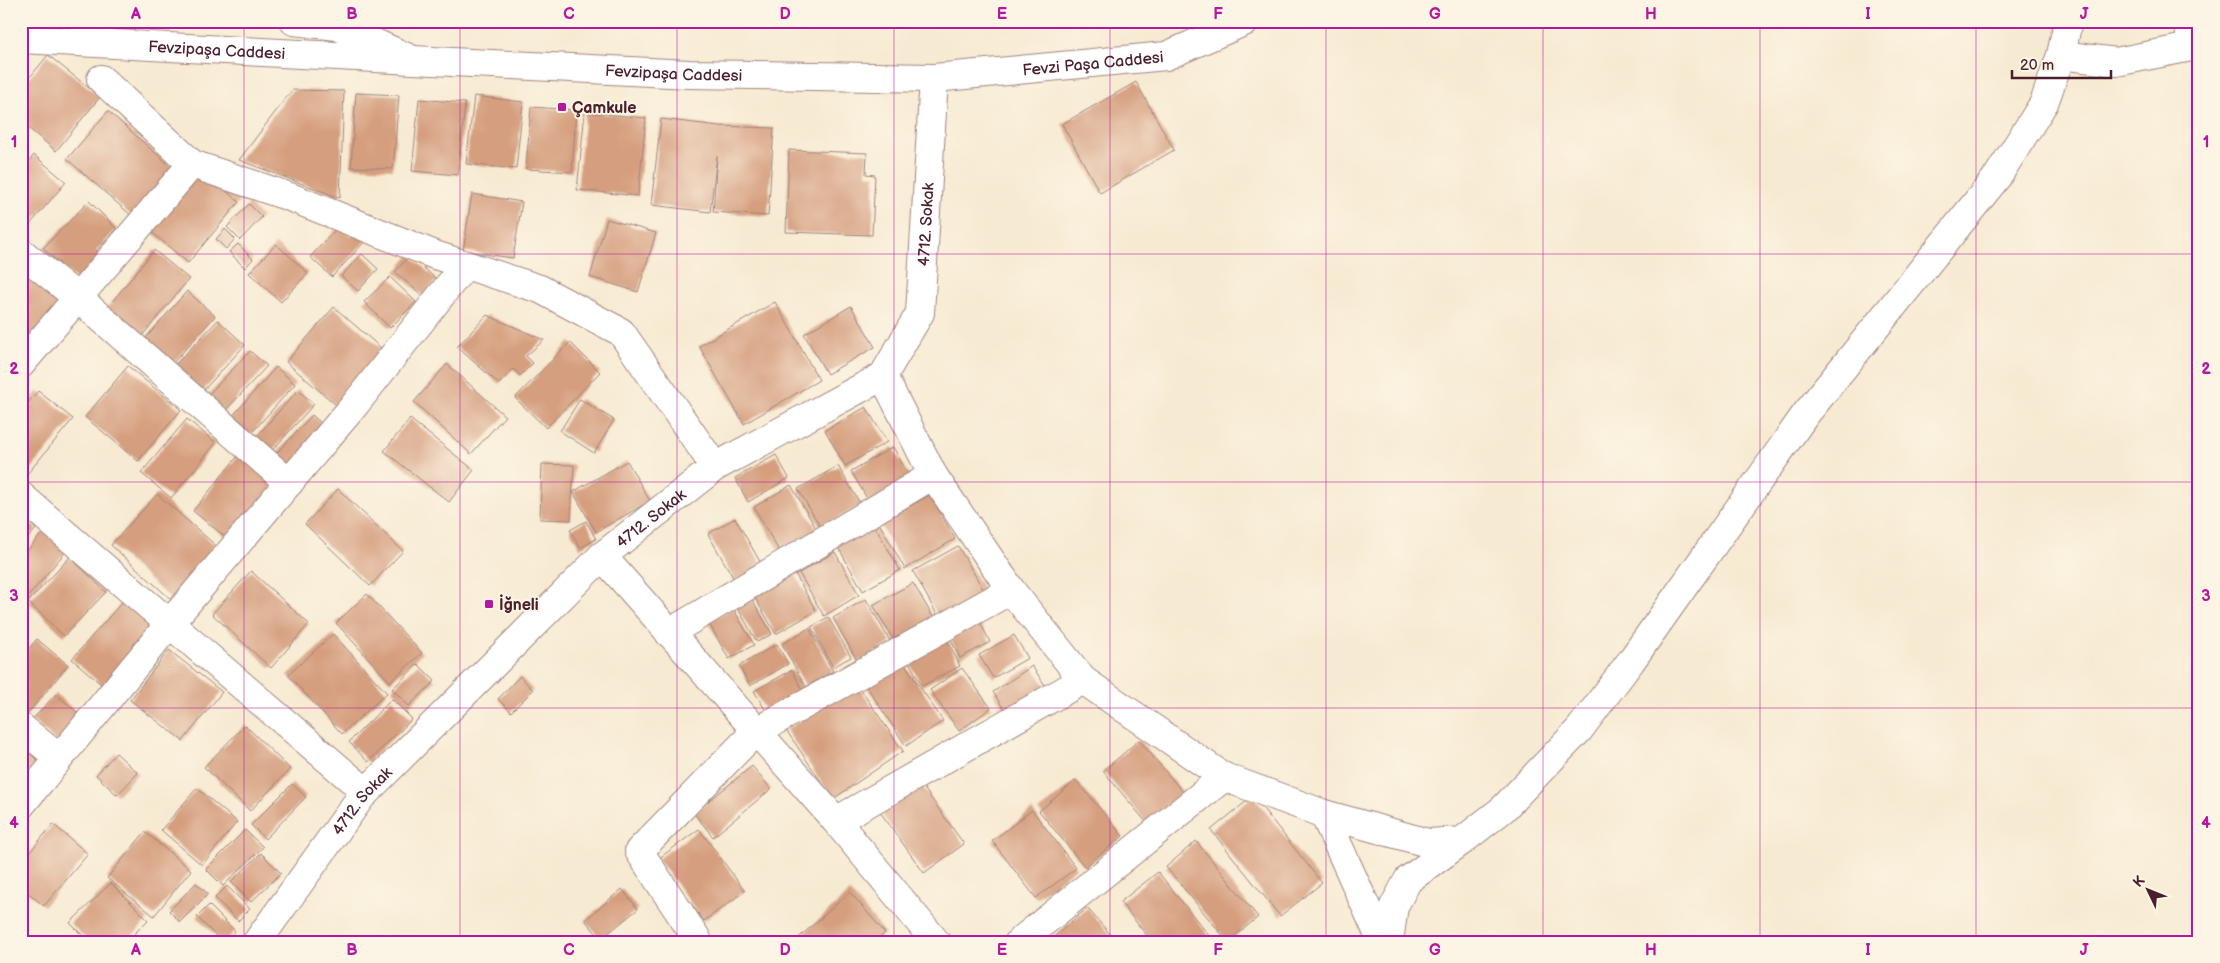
<svg xmlns="http://www.w3.org/2000/svg" width="2220" height="963" font-family="'Balsamiq Sans',sans-serif">
  <rect width="100%" height="100%" fill="#fcf5e5"/>
  <filter id="ink" filterUnits="userSpaceOnUse"><feTurbulence type="fractalNoise" baseFrequency=".02" numOctaves="2"/><feDisplacementMap in="SourceGraphic" scale="10" xChannelSelector="R" yChannelSelector="G"/><feConvolveMatrix kernelMatrix="1 2 1 2 8 2 1 2 1" color-interpolation-filters="sRGB"/></filter>
  <filter id="wash" filterUnits="userSpaceOnUse"><feTurbulence type="fractalNoise" baseFrequency=".0096" numOctaves="4" result="noise"/><feDisplacementMap in="SourceGraphic" scale="20" xChannelSelector="R" yChannelSelector="G"/><feGaussianBlur stdDeviation="1.12" result="paint"/><feColorMatrix in="noise" values="0 0 0 0 0 0 0 0 0 0 0 0 0 0 0 0 0 1.4 0 .05"/><feComposite in="paint" operator="in"/></filter>
  <g filter="url(#wash)">
    <rect width="100%" height="100%" fill="#f7ead2"/>
    <g id="blocks">
      <path fill="#d59e7e" d="M48,55l52,42 -44,54 -35,-29v-34z
        M1136,82l38,68 -74,43 -38,-69z
        M292,90l52,1 -4,107 -101,-38z
        M356,93l43,2 -6,74 -42,-2z
        M474,96l49,6 -7,67 -50,-5z
        M419,99l46,4 -7,72 -46,-4z
        M531,107l45,3 -4,62 -46,-3z
        M108,111l67,59 -42,47 -66,-58z
        M585,112l61,6 -8,78 -61,-6z
        M661,119l58,7 55,2 -6,88 -55,-4 4,-56 -7,56 -59,-7z
        M789,150l78,3 -1,21 9,1 -3,60 -86,-3z
        M34,155l32,27 -45,53v-65z
        M199,168l40,34 -51,61 -40,-34z
        M472,194l50,8 -9,56 -50,-7z
        M89,201l28,28 -21,22 5,6 -23,24 -35,-33z
        M249,204l13,13 -22,23 -13,-13z
        M607,219l49,14 -18,59 -48,-15z
        M339,226l12,11 6,-7 10,9 -35,38 -22,-20z
        M225,229l10,10 -9,10 -10,-10z
        M238,244l15,15 -8,9 -16,-16z
        M276,244l32,29 -27,29 -32,-29z
        M154,250l35,29 -47,57 -35,-28z
        M362,254l16,15 -20,22 -17,-15z
        M410,255l27,25 -14,16 -28,-24z
        M21,267l42,34 -42,52z
        M390,277l26,25 -26,26 -26,-26z
        M187,291l28,25 -43,48 -28,-24z
        M775,302l44,78 -75,44 -45,-78z
        M851,306l24,41 -48,27 -23,-40z
        M334,307l55,48 -47,55 -56,-48z
        M487,315l57,25 -18,16 7,7 -13,13 -7,-7 -14,15 -42,-37z
        M218,320l27,25 -43,47 -28,-26z
        M570,342l30,30 -54,56 -31,-30z
        M250,351l17,15 -43,46 -17,-16z
        M447,364l58,52 -34,38 -57,-52z
        M128,366l53,44 -43,51 -53,-44z
        M276,367l19,17 -47,53 -19,-17z
        M298,390l16,14 -44,49 -16,-14z
        M38,391l35,28 -50,60 -2,-2v-66z
        M580,399l34,21 -20,33 -34,-22z
        M866,407l21,35 -42,24 -20,-36z
        M312,415l17,15 -39,43 -17,-16z
        M187,419l29,24 -45,55 -30,-25z
        M410,419l64,51 -25,32 -65,-51z
        M893,447l20,36 -41,24 -21,-36z
        M242,451l36,30 -49,59 -36,-29z
        M776,455l13,23 -41,24 -13,-24z
        M627,461l23,40 -54,31 -23,-40z
        M542,464l32,1 -3,55 -31,-1z
        M838,466l23,39 -40,23 -23,-39z
        M791,485l27,47 -38,21 -26,-46z
        M338,489l65,62 -33,35 -65,-62z
        M157,494l65,57 -47,52 -64,-58z
        M930,495l25,44 -50,30 -26,-46z
        M21,515l15,14 -15,17z
        M735,518l27,47 -27,16 -27,-47z
        M586,521l10,18 -16,9 -10,-18z
        M873,523l27,47 -37,21 -26,-46z
        M44,531l22,20 -45,54v-47z
        M958,546l28,48 -46,26 -27,-49z
        M835,552l24,43 -35,21 -25,-43z
        M70,557l36,35 -42,44 -36,-34z
        M251,571l58,53 -38,44 -59,-54z
        M794,572l22,39 -40,23 -22,-38z
        M913,583l23,39 -40,22 -23,-39z
        M367,594l55,59 -32,29 -54,-59z
        M752,599l20,35 -15,8 -20,-35z
        M866,599l25,44 -33,19 -25,-44z
        M123,601l36,30 -51,59 -36,-31z
        M733,608l21,37 -25,14 -21,-37z
        M828,617l23,40 -18,10 -22,-40z
        M978,618l12,24 -30,16 -12,-24z
        M809,628l24,43 -27,16 -24,-43z
        M333,634l54,59 -45,41 -54,-59z
        M1014,635l14,23 -35,20 -14,-23z
        M946,637l14,29 -38,20 -15,-28z
        M37,639l31,26 -44,53 -3,-2v-58z
        M777,644l11,20 -38,22 -11,-20z
        M169,650l53,42 -39,49 -53,-41z
        M900,657l43,64 -37,25 -43,-65z
        M418,664l17,17 -26,25 -17,-17z
        M1032,666l15,22 -39,27 -15,-23z
        M962,668l29,40 -32,23 -29,-41z
        M792,670l10,19 -36,22 -12,-20z
        M520,676l13,14 -22,22 -13,-13z
        M856,683l47,68 -70,48 -47,-69z
        M56,694l29,25 -24,27 -29,-26z
        M392,699l20,20 -44,43 -19,-20z
        M245,725l45,44 -40,42 -46,-44z
        M1139,740l44,52 -36,31 -44,-52z
        M21,745l26,24 -26,28z
        M116,753l22,20 -21,22 -21,-20z
        M752,766l19,23 -58,48 -19,-24z
        M918,780l46,64 -40,29 -46,-64z
        M1076,780l47,56 -38,31 -46,-56z
        M292,784l14,13 -41,42 -14,-14z
        M197,788l40,34 -35,43 -41,-35z
        M1253,796l69,87 -42,33 -69,-86z
        M1032,810l44,58 -40,30 -44,-57z
        M53,824l35,30 -44,52 -23,-19v-24z
        M699,829l46,62 -41,30 -46,-62z
        M245,830l18,17 -40,39 -17,-17z
        M145,832l46,38 -37,46 -47,-38z
        M1196,841l62,76 -30,25 -62,-75z
        M261,853l20,20 -30,29 -20,-20z
        M1158,872l53,66 -6,4h-53l-32,-40z
        M111,883l37,37 -22,22h-37l-19,-19z
        M196,883l12,11 -28,28 -11,-11z
        M227,886l23,23 -12,12 -23,-23z
        M622,889l16,20 -37,30 -16,-19z
        M850,892l35,41 -10,9h-81z
        M209,905l26,26 -10,11h-3l-25,-25z
        M1087,908l30,34h-69z"/>
    </g>
  </g>
  <g filter="url(#ink)">
    <use href="#blocks" fill-opacity="0" stroke="#a0847e" stroke-width="1"/>
    <g fill="none" stroke-linecap="round" stroke-linejoin="round">
      <g stroke="#a0847e" stroke-width="30">
        <g id="minor">
          <path d="M2189,21l2,26"/>
          <path id="s1" d="M21,39l392,21 -76,-34 -43,-5"/>
          <path d="M2061,55l55,7 75,-15 8,2"/>
          <path id="s2" d="M413,60l276,14 245,4 232,-22 80,-35"/>
          <path d="M192,164l98,33 145,58 105,34 81,43 94,135"/>
          <path d="M21,252l56,45 212,186"/>
          <path d="M21,364l171,-200 -91,-85"/>
          <path d="M883,376l50,99 78,115 72,90 141,97 100,37 104,29 34,-2 41,-32 76,-79 52,-69 174,-246 192,-238 47,-74 17,-48 7,-34"/>
          <path d="M21,496l345,296"/>
          <path d="M602,556l234,265 100,121"/>
          <path d="M669,633l264,-158"/>
          <path d="M21,727l38,31"/>
          <path d="M21,805l149,-182 183,-216 112,-142"/>
          <path d="M1324,814l58,128"/>
          <path d="M836,821l247,-141"/>
          <path d="M697,939l-58,-88 116,-119 256,-142"/>
          <path id="s3" d="M257,942l104,-145 241,-241 113,-89 168,-91 37,-63 14,-235"/>
          <path d="M1019,942l205,-165"/>
          <path d="M1389,942l5,-36 14,-26 54,-39"/>
        </g>
      </g>
      <use href="#minor" stroke="#fff" stroke-width="28"/>
    </g>
  </g>
  <path fill="none" stroke="#b5179e" stroke-width="1" stroke-opacity="0.55" d="M244,21v921M460,21v921M677,21v921M894,21v921M1110,21v921M1326,21v921M1543,21v921M1760,21v921M1976,21v921M21,254h2178M21,482h2178M21,708h2178"/>
  <g fill="#b5179e" stroke="#fcf5e5" stroke-width="2">
    <rect x="557" y="102" width="10" height="10" rx="2.5"/>
    <rect x="484" y="599" width="10" height="10" rx="2.5"/>
  </g>
  <g text-anchor="middle" stroke-width="4" stroke-linejoin="round" paint-order="stroke">
    <g font-size="16" fill="#4a1f2b" stroke="#fcf5e5">
      <text dy="6" stroke="none"><textPath href="#s1" startOffset="196">Fevzipaşa Caddesi</textPath></text>
      <text dy="6" stroke="none"><textPath href="#s2" startOffset="681">Fevzi Paşa Caddesi</textPath></text>
      <text dy="6" stroke="none"><textPath href="#s2" startOffset="261">Fevzipaşa Caddesi</textPath></text>
      <text dy="6" stroke="none"><textPath href="#s3" startOffset="1016">4712. Sokak</textPath></text>
      <text dy="6" stroke="none"><textPath href="#s3" startOffset="581">4712. Sokak</textPath></text>
      <text dy="6" stroke="none"><textPath href="#s3" startOffset="176">4712. Sokak</textPath></text>
    </g>
    <g font-size="16" font-weight="bold" fill="#4a1f2b" stroke="#fcf5e5" text-anchor="start">
      <text x="572" y="113">Çamkule</text>
      <text x="499" y="610">İğneli</text>
    </g>
  </g>
  <rect width="2220" height="963" fill="none" stroke="#fcf5e5" stroke-width="55"/>
  <g transform="translate(2148 890) rotate(313)" stroke="#fcf5e5" stroke-width="4" paint-order="stroke">
  <path d="M0-4L9 19L0 12L-9 19Z" fill="#4a1f2b"/>
  <text y="-8" font-size="14" font-weight="bold" text-anchor="middle" fill="#4a1f2b">K</text>
  </g>
  <path d="M2012 70v8h99v-8" fill="none" stroke="#4a1f2b" stroke-width="2.5"/>
  <text x="2020" y="70" font-size="15" fill="#4a1f2b" stroke="#fcf5e5" stroke-width="4" paint-order="stroke">20 m</text>
  <rect x="28" y="28" width="2164" height="908" fill="none" stroke="#b5179e" stroke-width="2"/>
  <g font-size="16" text-anchor="middle" font-weight="bold" fill="#b5179e">
    <text x="136" y="19">A</text>
    <text x="352" y="19">B</text>
    <text x="569" y="19">C</text>
    <text x="785" y="19">D</text>
    <text x="1002" y="19">E</text>
    <text x="1218" y="19">F</text>
    <text x="1435" y="19">G</text>
    <text x="1651" y="19">H</text>
    <text x="1868" y="19">I</text>
    <text x="2084" y="19">J</text>
    <text x="14" y="147">1</text>
    <text x="2206" y="147">1</text>
    <text x="14" y="374">2</text>
    <text x="2206" y="374">2</text>
    <text x="14" y="601">3</text>
    <text x="2206" y="601">3</text>
    <text x="14" y="828">4</text>
    <text x="2206" y="828">4</text>
    <text x="136" y="955">A</text>
    <text x="352" y="955">B</text>
    <text x="569" y="955">C</text>
    <text x="785" y="955">D</text>
    <text x="1002" y="955">E</text>
    <text x="1218" y="955">F</text>
    <text x="1435" y="955">G</text>
    <text x="1651" y="955">H</text>
    <text x="1868" y="955">I</text>
    <text x="2084" y="955">J</text>
  </g>
</svg>
